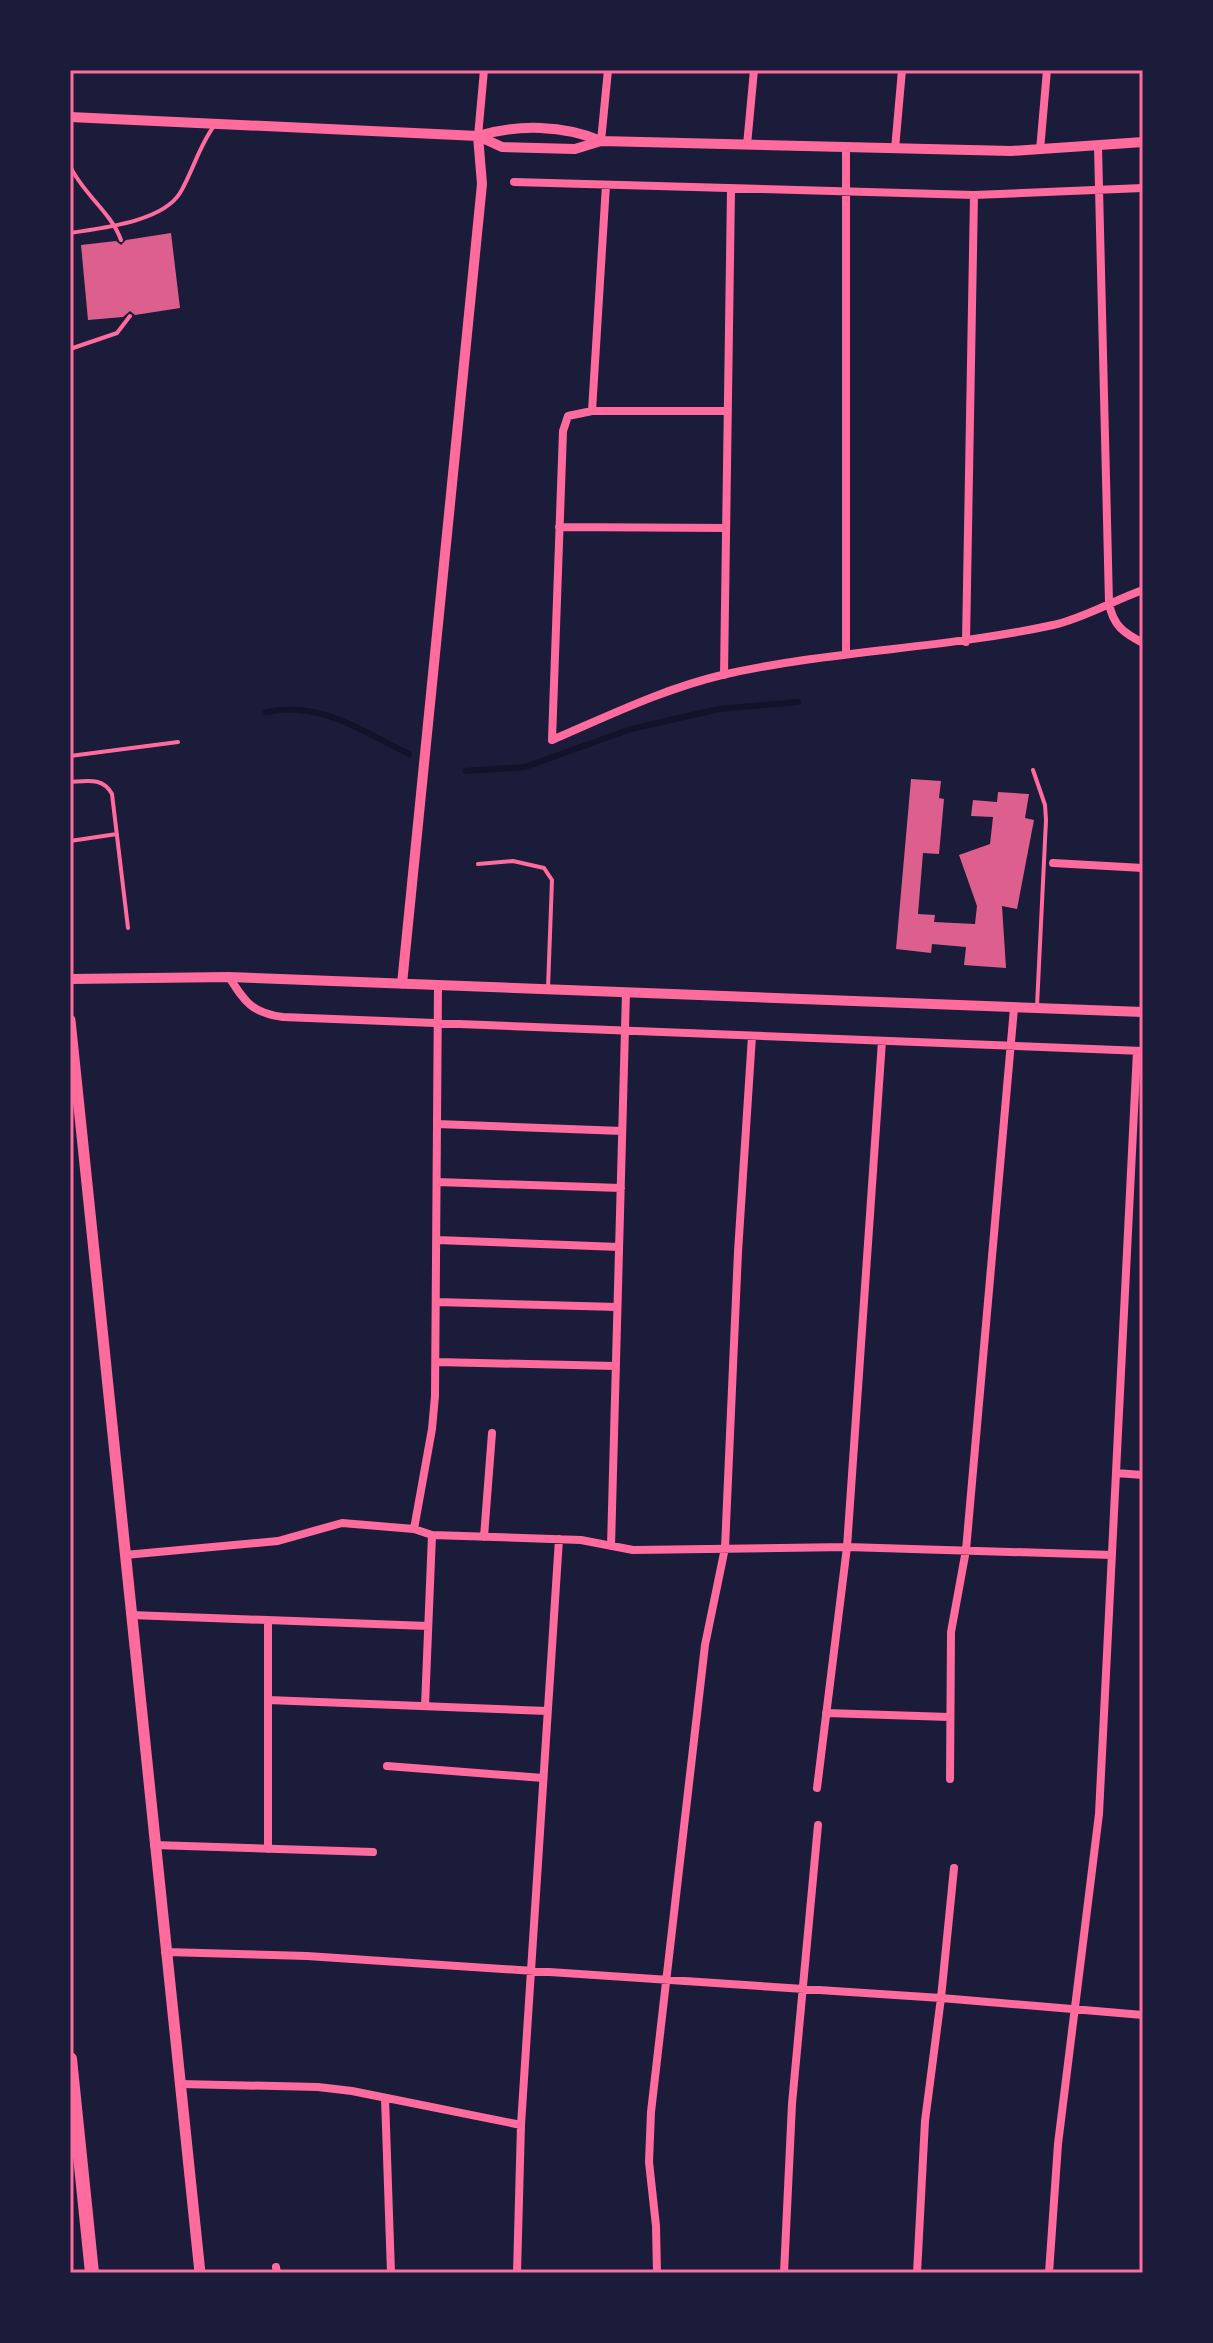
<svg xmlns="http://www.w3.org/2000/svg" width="1213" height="2343" font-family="'Playfair Display',serif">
  <rect width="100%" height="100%" fill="#1b1b3a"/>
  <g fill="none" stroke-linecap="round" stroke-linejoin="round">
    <path stroke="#12122b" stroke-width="6" d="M266,712c56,-11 94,18 143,42
      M466,771l59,-4 106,-38 88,-20 79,-7"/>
  </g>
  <path fill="#dd5f8e" d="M171,233l9,75 -45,7 -5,-4 -7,6 -35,3 -7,-75 35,-4 5,4 5,-5z
    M911,779l30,2 -2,17 5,1 -5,55 -16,-1 -5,61 17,1 -1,7 41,2 2,-18 -18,-51 31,-11 3,-27 -22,-1 2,-16 24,2 1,-10 31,2 -4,24 9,2 -17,89 -15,-3 4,62 -42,-3 2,-18 -34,-3 -1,9 -35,-4z"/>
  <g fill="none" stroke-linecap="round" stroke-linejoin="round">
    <path stroke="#ff6b9d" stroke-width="4" d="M70,166c13,28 41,46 51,74
      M70,233c31,-5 92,-11 110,-40 13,-22 19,-47 34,-67
      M70,349l47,-16 13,-17
      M70,756l108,-14
      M1033,770l12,35 1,15 -9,186
      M70,782c17,-1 33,-5 42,12l16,134
      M70,841l47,-7
      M478,864l35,-3 31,7 8,12 -4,108"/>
    <path stroke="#ff6b9d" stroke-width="8" d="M478,136l6,-66
      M601,141l7,-71
      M747,145l7,-75
      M1098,146l11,457c4,23 15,30 34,40
      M895,149l7,-79
      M1040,150l7,-80
      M514,182l460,13 169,-7
      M606,185l-14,226 -24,5 -5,15 -11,309c56,-24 111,-51 170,-65 109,-25 221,-26 331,-50 31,-7 59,-24 90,-35
      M592,411h135
      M559,527l167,1
      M966,642l8,-447
      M846,654v-507
      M724,675l7,-486
      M1053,863l90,5
      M229,977c16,25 23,36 54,40l860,34
      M437,1124l185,7
      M437,1182l184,6
      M437,1240l182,7
      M436,1302l181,5
      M436,1362l180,4
      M1116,1473l27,2
      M414,1529l18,-100 3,-33 3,-411
      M484,1537l8,-104
      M611,1546l15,-554
      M125,1555l153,-14 64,-18 72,6 18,6 149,5 52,10 214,-3 265,8
      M131,1615l297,11
      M268,1621v228
      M268,1700l279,11
      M425,1706l7,-171
      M826,1713l123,4
      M387,1766l156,12
      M950,1779l1,-147 15,-82 48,-542
      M817,1788l30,-241 35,-506
      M154,1845l219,7
      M165,1952l142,4 634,42 202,17
      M180,2084l138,3 34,4 169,34
      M385,2098l6,175
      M276,2267l1,6
      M517,2273l4,-148 38,-586
      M657,2273l-1,-47 -7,-64 2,-50 54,-467 20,-97 13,-296 14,-216
      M784,2273l8,-169 26,-279
      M917,2273l8,-152 16,-123 13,-130
      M1049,2273l9,-129 41,-330 38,-763"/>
    <path stroke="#ff6b9d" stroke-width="10" d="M70,117l408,19c39,-12 86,-11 123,5
      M478,136l24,11 73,2 26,-8 410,10 132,-9
      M70,979l159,-2 914,35
      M402,984l80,-800 -4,-48"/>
    <path stroke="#ff6b9d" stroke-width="11" d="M70,1020l130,1253"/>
    <path stroke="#ff6b9d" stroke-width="14" d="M70,2059l22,214"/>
  </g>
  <rect width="1213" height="2343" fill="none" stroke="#1b1b3a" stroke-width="144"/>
  <rect x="72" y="72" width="1069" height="2199" fill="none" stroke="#ff6b9d" stroke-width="3"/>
</svg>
